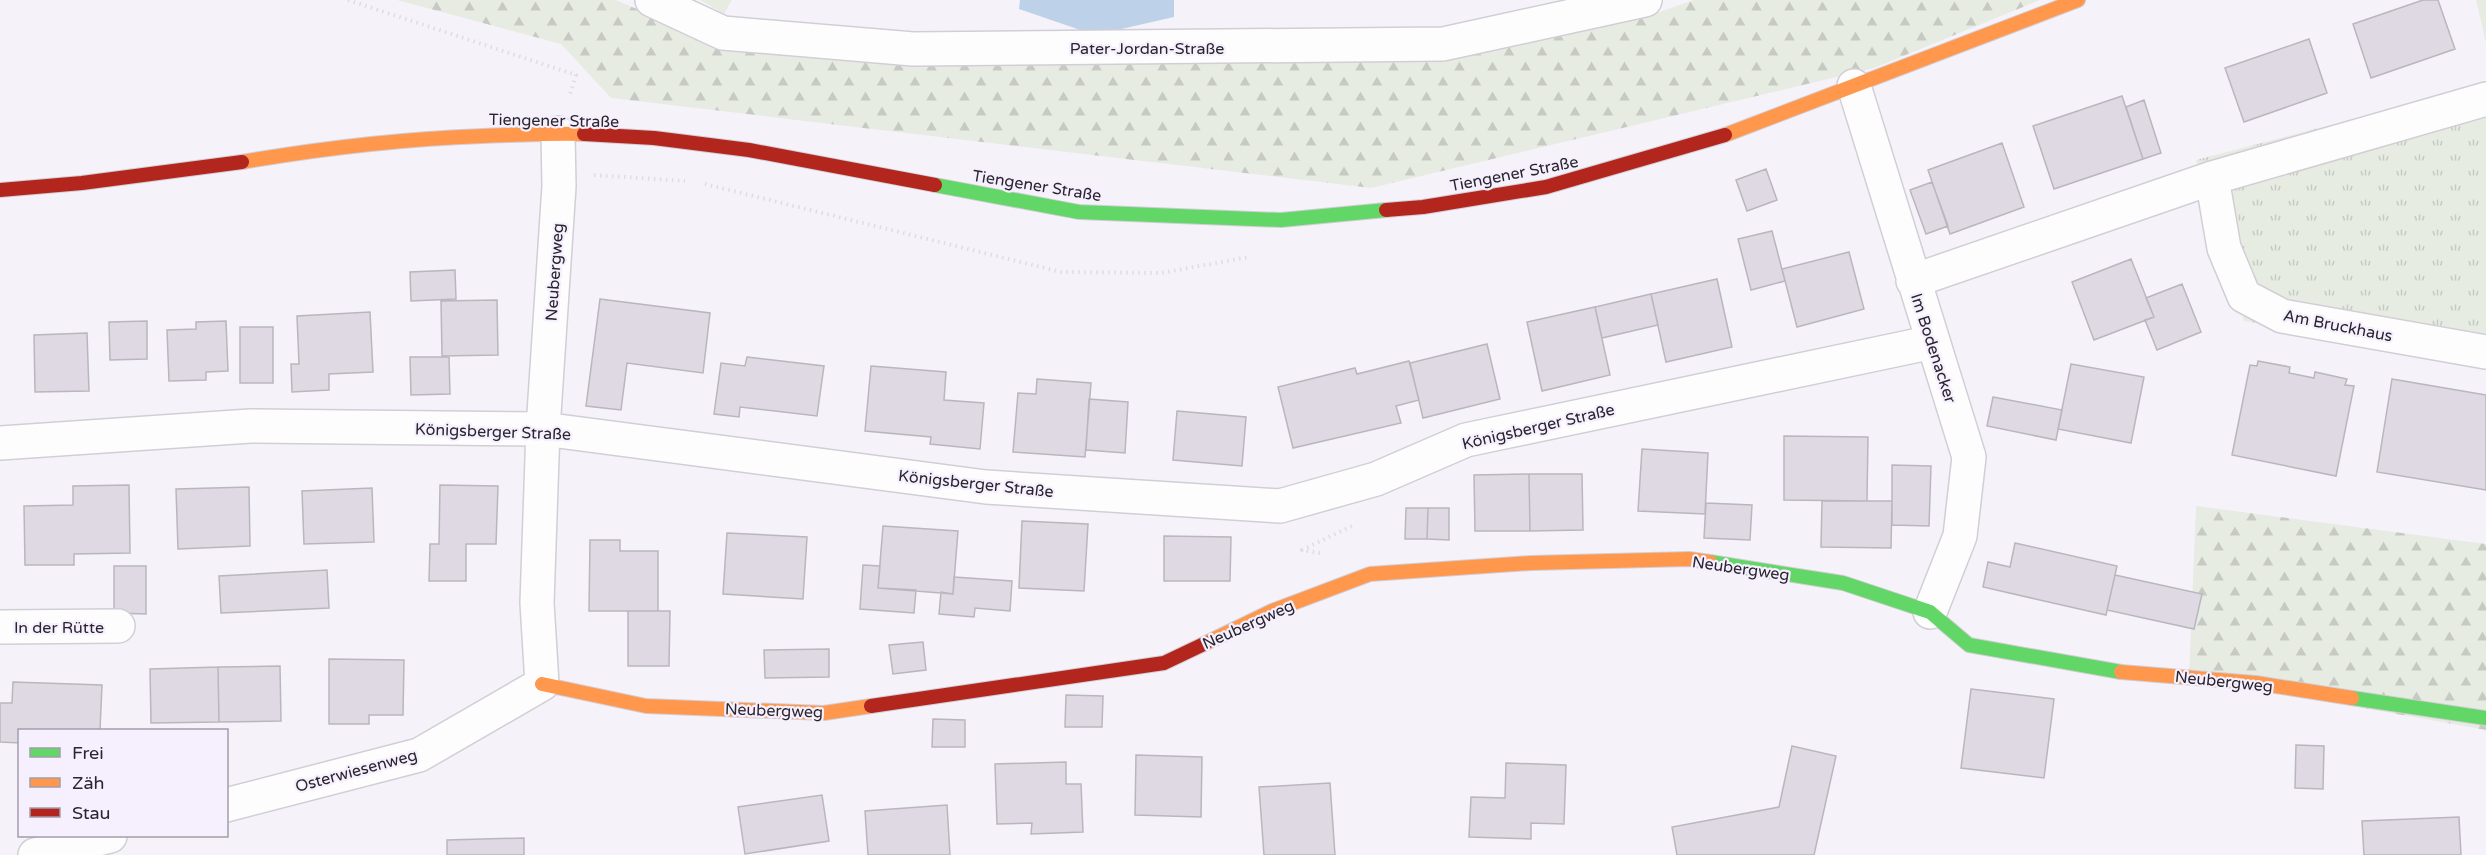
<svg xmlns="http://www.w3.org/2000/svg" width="2486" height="855" font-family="'Varela Round',sans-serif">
  <defs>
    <pattern id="grass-tufts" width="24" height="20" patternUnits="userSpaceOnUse" patternTransform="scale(1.5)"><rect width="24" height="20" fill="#e7ece3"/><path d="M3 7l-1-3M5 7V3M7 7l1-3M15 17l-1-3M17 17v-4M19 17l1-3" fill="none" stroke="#c6cac3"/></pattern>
    <pattern id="forest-firs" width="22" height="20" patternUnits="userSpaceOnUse" patternTransform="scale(1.5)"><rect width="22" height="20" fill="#e7ece3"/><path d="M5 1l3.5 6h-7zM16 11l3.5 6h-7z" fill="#c6cac3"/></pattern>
  </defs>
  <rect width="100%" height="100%" fill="#f6f2fa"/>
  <path fill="url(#grass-tufts)" d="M2476,0h10v43z
    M2486,84v275l-242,-38 -48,-161z"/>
  <path fill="url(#forest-firs)" d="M397,0h219l104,45 204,14 724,-43 46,-16h346l-166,68 -503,120 -760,-90 -50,-54z
    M2196,506l290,38v186l-297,-53z"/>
  <path fill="#e7ece3" d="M700,0h32l-8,14z"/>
  <path fill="#bdd1e8" d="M1020,0h154v17l-79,18 -76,-26z"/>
  <path fill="#ded9e3" stroke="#bab6bd" stroke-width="1.5" d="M2423,0h15l17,49 -84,29 -18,-54z
    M2309,39l18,54 -83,29 -19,-54z
    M2122,96l21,63 -89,30 -21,-63z
    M2144,100l17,53 -18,6 -17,-52z
    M2002,143l22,64 -74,27 -22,-64z
    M1766,169l11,31 -30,11 -11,-31z
    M1932,182l16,44 -22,8 -16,-44z
    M1772,231l13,50 -34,9 -13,-51z
    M1849,252l15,57 -67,18 -15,-58z
    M2131,259l23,58 -60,23 -22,-58z
    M455,270l1,29 -45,2 -1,-29z
    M1717,279l15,68 -66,15 -15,-68z
    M2182,284l19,48 -44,18 -12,-30 9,-3 -8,-19z
    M1651,294l7,31 -56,13 -7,-31z
    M600,299l110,14 -7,60 -76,-10 -6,47 -35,-4z
    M497,300l1,55 -56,1 -1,-55z
    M1595,307l15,68 -68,16 -15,-69z
    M370,312l3,60 -44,2v16l-37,2 -1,-28h8l-2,-48z
    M147,321v38l-37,1 -1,-38z
    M226,321l2,50 -22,1v8l-37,1 -2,-51 29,-1v-7z
    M240,327h33v56h-33z
    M87,333l2,58 -54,1 -1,-57z
    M1487,344l13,55 -77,19 -13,-55z
    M410,357h39l1,37 -39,1z
    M747,357l77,9 -7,50 -77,-9 -1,10 -25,-3 7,-51 24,3z
    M1409,361l10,39 -23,6 5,17 -108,25 -15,-61 77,-19 2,6z
    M2258,361l32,6 -1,6 25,5 1,-6 32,7 -2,6 9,1 -18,90 -104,-21 18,-90 7,1z
    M2071,364l73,13 -13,66 -73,-14z
    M871,366l75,6 -2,28 40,3 -4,46 -50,-5 1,-7 -66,-6z
    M1037,379l54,4 -6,74 -72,-5 5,-59 18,1z
    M2392,379l94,16v95l-109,-18z
    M1993,397l69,13 -6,30 -69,-14z
    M1089,399l39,3 -3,51 -39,-3z
    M1177,411l69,6 -4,49 -69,-6z
    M1784,436l84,1 -1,64 -83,-1z
    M1642,449l66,4 -3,61 -67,-3z
    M1892,465l39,1 -2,60 -37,-1z
    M1529,474l1,57h-55l-1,-56z
    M1529,474h53l1,56 -53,1z
    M129,485l1,68 -56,1v11h-49l-1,-59 49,-1v-19z
    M440,485l58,1 -2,58h-30v37h-37l1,-37h9z
    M249,487l1,59 -72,3 -2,-60z
    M372,488l2,54 -70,2 -2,-53z
    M1822,501h70l-1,47 -70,-1z
    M1706,503l46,2 -2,35 -46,-2z
    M1406,508h22l-1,31h-22z
    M1428,508h21v32l-22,-1z
    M1022,521l66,3 -4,67 -65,-3z
    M883,526l75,5 -5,63 -75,-6z
    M727,533l80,4 -4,62 -80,-5z
    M1164,536l67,1 -1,44h-66z
    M590,540h30v11h38v60h-69z
    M2015,543l102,23 -11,49 -123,-28 5,-25 22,5z
    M863,565l17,1 -2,22 38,2 -2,23 -54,-4z
    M114,566h32v48l-32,-1z
    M327,570l2,38 -108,5 -2,-37z
    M2115,575l87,19 -8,35 -87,-19z
    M954,577l58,4 -2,30 -35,-3 -1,9 -35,-3 2,-22 12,2z
    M628,611h42l-1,55h-41z
    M923,642l3,28 -33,4 -4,-29z
    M829,649v28l-64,1 -1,-28z
    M329,659l75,1 -1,55h-34v9h-40z
    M280,666l1,55 -62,1 -1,-55z
    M218,667l1,55 -68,1 -1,-54z
    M13,682l89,3 -2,45h-80v13l-20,-1v-39h12z
    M1971,689l83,10 -10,79 -83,-10z
    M1066,695l37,1 -1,31h-37z
    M933,719l32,1v27h-33z
    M2296,745l28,1 -1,43 -28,-1z
    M1792,746l44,10 -22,99h-137l-5,-28 107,-20z
    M1136,755l66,2 -1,60 -66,-2z
    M1066,762v22h15l2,48 -52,2 1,-11 -35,1 -2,-60z
    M1506,763l60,2 -2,59 -33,-1v16l-62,-2 2,-40 34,1z
    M1330,783l5,72h-71l-5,-68z
    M822,795l7,46 -84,13 -7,-47z
    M947,805l3,50h-82l-3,-44z
    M2459,817l2,38h-97l-2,-34z
    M524,838v17h-77v-15z"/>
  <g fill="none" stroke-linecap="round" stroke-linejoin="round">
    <g stroke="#d2ced6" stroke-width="36">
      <path id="street" d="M652,0l71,33 190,16 530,-5 202,-44
        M1854,86l115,371 -9,79 -30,76
        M2212,178l12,70 20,48 38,20 204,36
        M1913,281l299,-103 274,-79
        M0,443l250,-17 293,3 443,58 294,19 96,-27 90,-39 467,-98
        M0,627l118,-1
        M226,805l193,-50 123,-71 -5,-81 6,-174 16,-243 -1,-53
        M35,855l75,-19"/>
    </g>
    <g stroke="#d2ced6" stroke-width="16">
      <path id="fast" d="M935,185l144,27 202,8 105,-10
        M1710,562l133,21 87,29 39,33 152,27
        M2352,698l134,20"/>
    </g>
    <g stroke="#d2ced6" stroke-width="16">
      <path id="slow" d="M1725,135l353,-135
        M242,162c81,-14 160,-23 241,-26 34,-1 67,-3 101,-2
        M1206,643l66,-32 98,-37 161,-11 158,-4 21,3
        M2121,672l135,11 96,15
        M542,684l104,22 178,7 47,-7"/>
    </g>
    <g stroke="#d2ced6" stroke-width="16">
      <path id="jam" d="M584,134l70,4 95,12 186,35
        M0,190l82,-7 160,-21
        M1386,210l37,-3 123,-20 179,-52
        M871,706l293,-43 42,-20"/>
    </g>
    <path stroke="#dedde0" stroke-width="4" stroke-dasharray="1.5 4.5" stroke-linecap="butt" d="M348,0l228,75 -7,23
      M594,175l91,6
      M705,184l356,88 100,1 88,-16
      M1320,553l-18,-3 50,-24"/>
    <use href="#street" stroke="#fefdfe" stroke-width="33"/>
    <use href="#fast" stroke="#63d668" stroke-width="14"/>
    <use href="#slow" stroke="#ff974d" stroke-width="14"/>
    <use href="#jam" stroke="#b3261e" stroke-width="14"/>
  </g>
  <g text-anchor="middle" stroke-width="4.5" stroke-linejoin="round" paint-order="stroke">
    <g font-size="16" fill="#28252d" stroke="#f5effe">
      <text x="1147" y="54">Pater-Jordan-Straße</text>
      <text transform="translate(554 120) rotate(1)" y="6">Tiengener Straße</text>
      <text transform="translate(1514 173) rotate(-11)" y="6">Tiengener Straße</text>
      <text transform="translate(1037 185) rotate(9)" y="6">Tiengener Straße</text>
      <text transform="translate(554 272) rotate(-86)" y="6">Neubergweg</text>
      <text transform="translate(2338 325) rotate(11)" y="6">Am Bruckhaus</text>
      <text transform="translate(1934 348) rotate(72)" y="6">Im Bodenacker</text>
      <text transform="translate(1538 426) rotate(-13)" y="6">Königsberger Straße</text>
      <text transform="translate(493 431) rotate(2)" y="6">Königsberger Straße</text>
      <text transform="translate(976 483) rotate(6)" y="6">Königsberger Straße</text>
      <text transform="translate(1741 568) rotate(8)" y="6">Neubergweg</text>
      <text transform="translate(1248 624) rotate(-24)" y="6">Neubergweg</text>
      <text x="59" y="633">In der Rütte</text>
      <text transform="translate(2224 681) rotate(6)" y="6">Neubergweg</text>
      <text transform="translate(774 710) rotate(2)" y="6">Neubergweg</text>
      <text transform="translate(356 770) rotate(-15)" y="6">Osterwiesenweg</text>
    </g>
  </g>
  <rect x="18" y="729" width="210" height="108" fill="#f5effe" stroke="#a39eaa" stroke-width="1.5"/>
  <rect x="30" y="748" width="30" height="9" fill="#63d668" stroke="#a39eaa" stroke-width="1.5"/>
  <text x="72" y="759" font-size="18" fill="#28252d">Frei</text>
  <rect x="30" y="778" width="30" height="9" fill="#ff974d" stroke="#a39eaa" stroke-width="1.5"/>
  <text x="72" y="789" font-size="18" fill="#28252d">Zäh</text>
  <rect x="30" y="808" width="30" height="9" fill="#b3261e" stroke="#a39eaa" stroke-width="1.5"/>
  <text x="72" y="819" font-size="18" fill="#28252d">Stau</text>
</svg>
